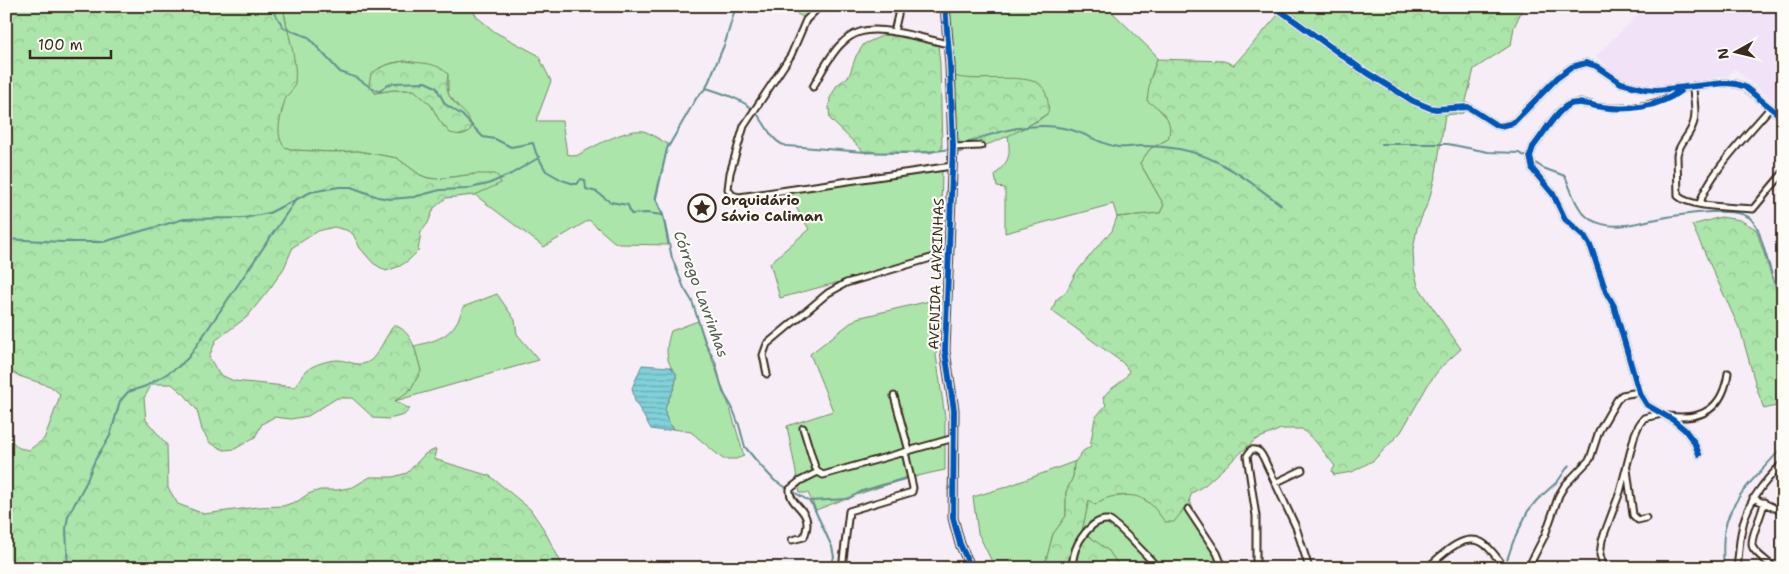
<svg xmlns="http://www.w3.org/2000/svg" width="1789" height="574" font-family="'Shantell Sans',sans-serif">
  <defs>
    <pattern id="forest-crowns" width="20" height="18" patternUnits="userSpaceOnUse" patternTransform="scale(1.25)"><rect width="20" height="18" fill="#abe5aa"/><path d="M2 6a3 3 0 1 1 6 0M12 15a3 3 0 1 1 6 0" fill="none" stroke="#94c592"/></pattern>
    <pattern id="water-rules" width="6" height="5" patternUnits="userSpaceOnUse" patternTransform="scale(1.25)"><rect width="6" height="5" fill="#80d1da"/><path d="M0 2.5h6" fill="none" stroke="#6aaab0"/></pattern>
  </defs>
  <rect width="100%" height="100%" fill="#f6edf7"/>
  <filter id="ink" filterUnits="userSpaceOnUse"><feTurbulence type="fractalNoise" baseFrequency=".02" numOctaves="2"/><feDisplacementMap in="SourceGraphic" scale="10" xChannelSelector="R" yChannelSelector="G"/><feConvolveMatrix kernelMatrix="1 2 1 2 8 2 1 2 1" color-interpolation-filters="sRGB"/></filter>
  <g filter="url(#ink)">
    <path fill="#f1e2f7" d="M1647,6h136v85l-9,11 -40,-34 -5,8 -66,9 -39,-6 -13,-9 -15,-14z"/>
    <path fill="#abe5aa" stroke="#738864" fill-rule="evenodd" d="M283,6h187l7,11 18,15 43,23 13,26 -15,40h26l5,33 9,2c15,-8 50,-28 67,-25 8,2 17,9 25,13l-13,54 8,19 5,28 -49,-1 -6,-3 -24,-21 -45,27 -69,-52 7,-4 -7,-17 -38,5 -9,-1 -8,-3 -23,-17 -39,-7 -26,1 -38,-2 -10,-3 -5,-8 -1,-12 7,-28 8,-10 2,-19zM405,61l11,2 32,12v19l11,13 -15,20 -13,-22 -17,-15h-21l-18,3 4,-25 13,-5z
      M797,6h23l-15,12 -8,-4z
      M945,6h159l7,5 44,43 2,5 -7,21 7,27 11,12 3,10 -3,10 -18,10 -10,14 24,42 -4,8 -43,4 -4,-13 -108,29v-45l-8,-1 -2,-12c16,-17 15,-18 13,-41l30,-13 10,-8 -38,-34h-50l-10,-4z
      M942,171l-2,84 -160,43 -10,-35 39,-34 -23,-38z
      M497,294l18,26 2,14 22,26 -144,41 15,-11 11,-19 -7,-25c26,-6 41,-11 49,-39z
      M938,299l-2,56 9,62v53c-46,9 -85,23 -129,40l-8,-17h-8l-13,-67 46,-15 -23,-57 47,-36z
      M698,321l32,87 14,48 -8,3h-13l-32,-27 -17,-3c-22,-24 4,-30 2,-56 -12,-12 -10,-27 -5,-42z
      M1076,461l-3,16 -7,15v24l-13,18 -8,31 -7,3h-43l-17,-35 -5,-36 33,-10z
      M1133,495c17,5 22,13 32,27l22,-17 2,-7 6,17 24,47 1,6h-100l-4,-7 -34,-30 7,-32 6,6 11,-8z"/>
    <path fill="url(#forest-crowns)" stroke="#738864" d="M6,6h277c3,25 15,52 12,77 -1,7 -7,10 -10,16 -1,3 -2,8 -3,11 -3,14 -6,24 2,37l10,3 38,2 26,-1 39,7 23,17 8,3 9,1 38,-5h20l4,3 2,6 -26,12 -29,3 -12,10 -6,15 -7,9 -3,19 -9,9 -9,6 -14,5 -13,-8 -13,-15 -7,-14 -7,-4 -12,-3 -16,4 -25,16 -9,21 -13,19 -24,30 -31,23 -7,17 10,17 15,7 61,6c3,-5 7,-12 11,-16 8,-7 23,-11 33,-11 11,1 20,8 31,1 8,-6 17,-27 24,-36 19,6 22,28 27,46l-11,19 -15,11 15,8 -6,6 -15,4 -15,-1 -22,-20h-15l-29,18 -17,3 -17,-2 -12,7 -7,13 -20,12 -11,1 -14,-7 -8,-13 -5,-20 -12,-15 -13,-11h-20l-8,14 2,22 21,25 1,43 10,16 26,10 53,-7 26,-1 15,-5 10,-7 12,-4h18l15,-3 17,-10h23l14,-4 18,-19 11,-5 -2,10 56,17 40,33 13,19 21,40h-558v-132l13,12 10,2 15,-11 14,-37 2,-8 -10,-8 -31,-10 -13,-8z
      M1286,6h238l-10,21 -3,18 -37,24 -11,44 -18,2 -9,58 -7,27 -12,28 -4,22 1,19 4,17 43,63 -20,18 -12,16 -28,49 -27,28 -22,12 -18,3 -2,-4 3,-5 -19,-24 -14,-13h-21l-26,11 -50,45 -13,8 -5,12 -13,17h-9c-15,-21 -22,-29 -48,-26 -9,1 -15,3 -22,9l-6,-5 -7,31 27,20 11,17h-76l9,-34 13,-18v-24l7,-15 1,-14 9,-12 7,-4 5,-29 11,-13 -3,-7c6,-11 22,-15 26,-27l-6,-8 -71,-52 4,-11 10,-8 9,-18 22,-27 15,-16 5,-14 43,-4 4,-8 -24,-42 10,-14 18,-10c6,-19 -5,-29 -21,-38l3,-21 7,-21 67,2 10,4z
      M895,34l43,11 2,19 2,85 -12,4 -36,-1 -29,1 -35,-34 -1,-10 1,-11 7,-13 12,-9 7,-20 8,-12 20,-9z
      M405,61c16,3 30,0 43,13 -1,7 -2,15 1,21 6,13 23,18 22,34 -6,7 -12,6 -21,4l-11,-13 -8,-15 -17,-15h-21l-18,3 -6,-9 2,-10c10,-8 20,-11 34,-13z
      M950,75c27,9 60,-2 86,7 10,3 14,23 12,31 -25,18 -66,37 -97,41z
      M1721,217l19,3 16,9 16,49 11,20v71l-7,37 -12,3 -8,-23 -15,-54 -49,-107z"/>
    <path fill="url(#water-rules)" stroke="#648e8f" d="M642,365l28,2 6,6c2,26 -24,32 -2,56l-10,2 -13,-2 -16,-28 -3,-13z"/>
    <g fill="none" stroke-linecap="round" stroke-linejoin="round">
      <path stroke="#648e8f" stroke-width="2" d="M270,6l14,22 24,9 32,35 17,6 16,11 7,2 7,-6 7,-2 31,-1 11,5 9,17 17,11 21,22 12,2 16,8 22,-4 3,10 10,18 16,9 12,4h3l4,-5 4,1 1,9 11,3 13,10 18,3 3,9 16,-1 15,2
        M736,6l-11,37 -19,45 -9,9 -30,52 -11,49 7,17 9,43 12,30 8,13 13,41 10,20 8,30 9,15 7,18 6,22 15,18 15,16 34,20 4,5 19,41 2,10 -4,11
        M706,88c15,5 34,10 46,21 14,11 16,31 34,37 54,3 110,12 164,3
        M1381,144h67l40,8 31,1 9,5
        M961,145c34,-13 71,-25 107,-16 18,4 32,15 50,18 7,1 15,-1 23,-1 12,0 26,1 38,3 39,7 71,32 102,56
        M1534,162l9,6 22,8c6,13 11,34 25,43 22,13 44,4 67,0 20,-4 80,-14 94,0 3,3 5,7 7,10l25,82
        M6,239l56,3h41l81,-23 60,-1 25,-5 42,-21 28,-5h12l27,10 12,2 24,-2 26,-7 26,-1 22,-5 23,-10 29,-17
        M809,501l39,-2 14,-8 44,-13
        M1506,563l7,-21 15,-31 9,-11 21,-19 11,-16
        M68,568l-2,-39 2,-13 18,-33 9,-23 15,-24 10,-35 8,-9 18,-6 17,-10 15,-9 10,-9 107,-157
        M1723,568c1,-13 -1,-27 2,-39 7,-36 37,-56 58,-83"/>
      <g stroke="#3b2a1e" stroke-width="9">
        <path id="street" d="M820,6l-14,14 -15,35 -47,71 -14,47 -2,16 4,6 7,2 213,-31
          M1274,6l87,63 52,32 17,7 6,1 32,-2 28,18 5,1 12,-3 44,-45 15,-11 14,-4 10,3 25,17 24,6 12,1 68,-7 11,1 9,3 38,31
          M894,32l6,-26
          M1693,86c0,13 5,29 -1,41 -4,10 -13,17 -15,28l1,41c13,12 57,11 75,13l30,-36
          M813,87c8,-14 16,-31 28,-43 5,-5 12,-10 19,-12 22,-7 65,7 88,12
          M1684,88c-23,17 -53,23 -81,19 -11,-1 -25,-7 -35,-2 -12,6 -26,31 -35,42l-3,9 3,14 20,24 12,25 20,18 6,10 15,45 8,14 25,86 8,13 26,15 12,10 9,12 5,12
          M953,147l28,-1
          M1700,204c6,-28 51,-73 70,-96
          M767,374l-4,-19 4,-11 61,-51 18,-10 102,-30
          M894,396l15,55
          M1668,416c35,5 55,-8 60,-43
          M803,428l12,39 3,5 5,3 131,-37
          M1627,469l6,46 5,5 8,-2
          M1275,483l27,-13
          M1753,498l30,14
          M1764,502c-1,12 -16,38 -11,46 5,8 15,13 21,20
          M1188,509l29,44 6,15
          M792,540l12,-3c12,-29 -16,-29 -14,-48l10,-8 18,-9
          M842,568l7,-57 63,-19 1,-4 -8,-36
          M1072,568c1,-14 4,-24 13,-35 6,-7 13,-14 23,-13 8,2 42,39 50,48
          M1256,568v-52l-9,-60 4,-6c8,-1 10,3 13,9l32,68 13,41
          M1427,568c13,-11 34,-35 54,-26 10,5 17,18 24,26
          M1528,568l17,-33 14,-40 6,-10 25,-26 9,-28 18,-31 5,-5 17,-3
          M1604,568l-4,-13 2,-15 18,-48 15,-58 4,-9 5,-7 17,-4
          M1737,568c2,-13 2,-27 5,-39 5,-27 22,-47 41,-66"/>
      </g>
      <g stroke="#3b2a1e" stroke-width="11">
        <path id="secondary" d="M945,6l5,59 3,82 -8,204 9,59 -1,108 7,26 11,24"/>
      </g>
      <use href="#street" stroke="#fdfcf7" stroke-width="5"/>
      <use href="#secondary" stroke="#fdfcf7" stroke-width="8"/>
      <g stroke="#fdfcf7" stroke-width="9">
        <path id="cycleway" d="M945,6l5,59 3,82 -8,204 9,59 -1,108 7,26 11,24
          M1274,6l87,63 52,32 17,7 6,1 32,-2 28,18 5,1 12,-3 44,-45 15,-11 14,-4 10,3 25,17 24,6 12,1 68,-7 11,1 9,3 38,31
          M1680,91c-21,16 -52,20 -78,16 -10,-1 -24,-7 -34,-2 -12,6 -26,31 -35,42l-3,9 3,14 20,24 12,25 20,18 6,10 15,45 8,14 25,86 8,13 26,15 12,10 9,12 5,12"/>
      </g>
      <use href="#cycleway" stroke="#0057b8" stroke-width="6"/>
    </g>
  </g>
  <defs>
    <g id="sight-ring" transform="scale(1.4375)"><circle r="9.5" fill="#fdfcf7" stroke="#3b2a1e" stroke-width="1.5"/><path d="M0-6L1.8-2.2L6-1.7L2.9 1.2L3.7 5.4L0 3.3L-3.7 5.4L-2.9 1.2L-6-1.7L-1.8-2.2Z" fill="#3b2a1e"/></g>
  </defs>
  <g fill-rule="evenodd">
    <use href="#sight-ring" x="702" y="208"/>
  </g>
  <g text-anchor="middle" stroke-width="4.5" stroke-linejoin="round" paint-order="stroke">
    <g font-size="14" font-weight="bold" fill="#3b2a1e" stroke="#fdfcf7" text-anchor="start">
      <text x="721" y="205">Orquidário<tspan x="721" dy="16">Sávio Caliman</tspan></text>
    </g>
    <g font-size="14" fill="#3b2a1e" stroke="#fdfcf7">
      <text transform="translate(936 274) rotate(-88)" y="5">AVENIDA LAVRINHAS</text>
    </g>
    <g font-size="15" font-style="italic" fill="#505c56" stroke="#fdfcf7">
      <text transform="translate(701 294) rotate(70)" y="5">Córrego Lavrinhas</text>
    </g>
  </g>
  <rect width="1789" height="574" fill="none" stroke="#fdfcf7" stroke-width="25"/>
  <rect x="12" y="12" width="1764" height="549" fill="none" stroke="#3b2a1e" stroke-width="2" filter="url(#ink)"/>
  <g transform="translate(1736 52) rotate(262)" stroke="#fdfcf7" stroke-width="4" paint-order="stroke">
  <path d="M0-4L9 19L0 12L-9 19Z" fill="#3b2a1e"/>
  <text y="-8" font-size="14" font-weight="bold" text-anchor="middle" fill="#3b2a1e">N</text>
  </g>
  <path d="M30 50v8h81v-8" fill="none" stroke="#3b2a1e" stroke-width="2.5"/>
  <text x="38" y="50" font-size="15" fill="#3b2a1e" stroke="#fdfcf7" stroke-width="4" paint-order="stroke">100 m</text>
</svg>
